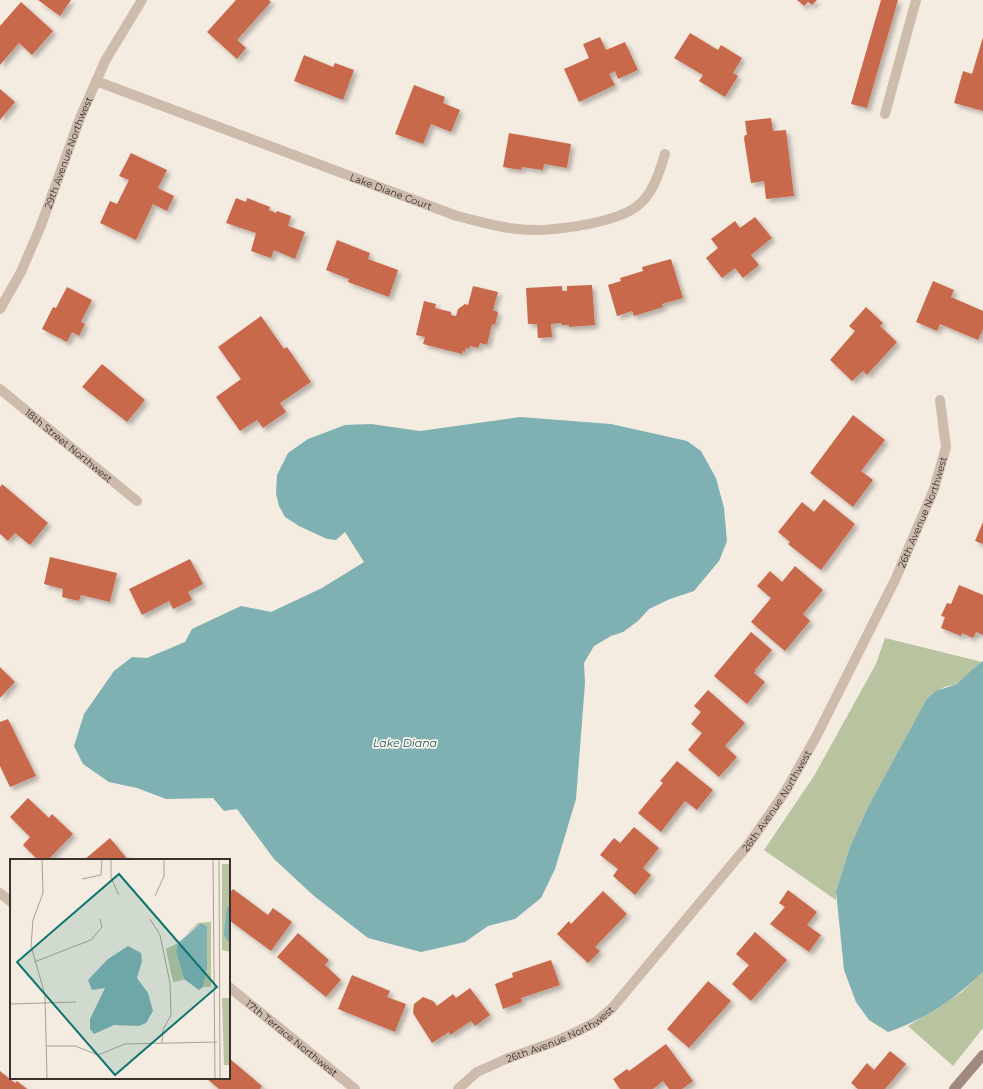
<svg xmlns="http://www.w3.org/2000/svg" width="983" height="1089" font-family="Montserrat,sans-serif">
  <defs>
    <filter id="shadow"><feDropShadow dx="3.5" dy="3.5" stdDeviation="2" flood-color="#0004"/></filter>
  </defs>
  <rect width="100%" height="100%" fill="#f4ebe1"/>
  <path fill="#b8c4a0" d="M885,638l97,24 -25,22 -13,3 -18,13 -58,107 -18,40 -14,44v9l-72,-50 50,-74 62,-112z
    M983,972v56l-30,38 -45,-40 54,-34z"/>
  <path fill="#7fb0b2" d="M520,417l91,7 76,17 14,10 15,27 8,30 3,33 -8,20 -25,30 -24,8 -21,10 -11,12 -15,11 -12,4 -17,10 -10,17 1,20 -9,116 -21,70 -14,29 -26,21 -27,7 -23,16 -44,10 -53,-14 -54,-42 -40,-37 -37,-50 -13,2 -11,-13 -47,1 -29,-11 -28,-6 -26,-18 -9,-18 10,-32 30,-43 18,-14 15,1 38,-16 7,-13 49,-23 30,6 51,-24 42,-26 -19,-30 -9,8 -9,-1 -28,-13 -14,-9 -6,-11 -3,-12 1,-19 11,-22 20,-14 37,-14 26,-1 49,7z
    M983,661v311c-27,26 -59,48 -95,60l-19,-12 -13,-18 -12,-32 -8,-79 14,-44 18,-40 58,-107 10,-9 21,-7 16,-15z"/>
  <path fill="#c8694b" filter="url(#shadow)" d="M38,0h33l-11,16z
    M236,0h33l2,2 -34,38 9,8 -9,11 -30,-27z
    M797,0h20l-5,5 -4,-3 -4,4z
    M881,0h17l-31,108 -16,-4z
    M21,2l32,29 -21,24 -13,-12 -19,22v-39z
    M690,33l28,17 3,-5 21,13 -9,15 5,3 -13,21 -26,-16 4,-6 -29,-17z
    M600,37l6,13 19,-8 13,28 -20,9 -3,-8 -6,3 6,11 -36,17 -15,-33 25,-11 -6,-14z
    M983,37v74l-29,-8 9,-32 9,3z
    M304,55l29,12 2,-4 19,7 -11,30 -49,-19z
    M414,85l31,12 -2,6 17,7 -9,22 -20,-8 -8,20 -28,-10z
    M0,89l15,13 -15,18z
    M771,118l2,13 13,-1 8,66 -28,3 -2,-18 -13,2 -7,-45 1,-3h2l-2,-14z
    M509,133l62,11 -4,24 -23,-4 -1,6 -21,-3 -1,3 -18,-3z
    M131,153l36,17 -9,18 16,8 -7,15 -14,-7 -17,36 -36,-17 10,-22 7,3 12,-24 -10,-4z
    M236,198l10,4 1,-4 23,9 -1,3 7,3 1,-2 14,5 -3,10 17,6 -10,27 -21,-9 -3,8 -20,-7 5,-18 -30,-10z
    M755,217l17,21 -21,17 8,10 -16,13 -8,-10 -13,10 -16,-20 12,-10 -7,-9 24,-18 5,7z
    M337,240l33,13 -2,6 30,11 -9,27 -41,-15 1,-3 -23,-9z
    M671,259l12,39 -21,6 1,3 -29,9 -2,-5 -15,5 -9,-31 13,-4 -1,-3 23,-7 -1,-4z
    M933,281l21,9 -3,7 32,14v18l-5,11 -38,-16 -3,7 -21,-9z
    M592,285l3,40 -26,2v-2h-7l-1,-2 -10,1 1,13 -14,1 -1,-14h-9l-2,-36 36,-2v5h5v-5z
    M473,286l25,6 -5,18 5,2 -3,13 -3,-1 -5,21 -7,-2 -2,5 -8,-2 -1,3 -3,-1 -1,4 -2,-1 -1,3 -39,-10 2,-7 -9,-2 8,-34 12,3 -1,4 16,4v3l5,1 2,-7 7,-5 3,1z
    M67,287l25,13 -11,22 4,2 -6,12 -7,-4 -5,10 -25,-13 11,-22 3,1z
    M866,307l17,16 -3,3 17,16 -30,33 -4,-4 -11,10 -22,-21 25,-29 -6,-5z
    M261,316l23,33 3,-2 24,35 -31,21 6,9 -23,16 -6,-8 -17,11 -24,-34 25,-18 -23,-32z
    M102,364l43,36 -18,22 -45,-35z
    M853,415l32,25 -24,31 12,9 -20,27 -43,-34z
    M2,484l46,39 -18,22 -15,-12 -7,8 -8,-7v-47z
    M824,499l31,25 -34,46 -33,-26 2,-2 -12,-10 24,-30 12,10z
    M983,522v22l-8,-3z
    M50,557l67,16 -7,29 -29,-7 -2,6 -17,-4 1,-8 -19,-5z
    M190,559l13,25 -15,8 4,8 -19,9 -4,-8 -27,14 -13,-26z
    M795,566l28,24 -20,24 7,7 -25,30 -34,-29 20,-24 -14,-12 13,-15 12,11z
    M959,585l24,10v40l-7,-3 -3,6 -11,-5 -1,3 -20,-8 4,-11 -4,-1 6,-13 4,1z
    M751,632l21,18 -17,20 1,1 -2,2 11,9 -18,22 -33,-28z
    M0,667l15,15 -15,16z
    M708,690l37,33 -20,23 12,11 -18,20 -31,-27 14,-17 -11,-9 10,-12 -7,-6z
    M8,719l28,57 -26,11 -10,-21v-44z
    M677,761l36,29 -16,20 -12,-9 -24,31 -23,-19 25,-30 -3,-2z
    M28,798l21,20 3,-4 21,20 -25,26h-10l-15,-15 7,-8 -20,-20z
    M634,827l25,21 -16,20 8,7 -16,20 -22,-19 5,-7 -18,-14 14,-17 6,5z
    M110,838l18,22h-44z
    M233,889l35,26 5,-7 19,14 -21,29 -42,-31v-26z
    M788,890l29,22 -10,13 14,10 -12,17 -39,-28 15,-17 -6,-4z
    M603,891l24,23 -32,33 5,4 -12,12 -31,-29 12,-13 2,3z
    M755,932l32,28 -36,41 -19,-17 17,-19 -13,-11z
    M298,933l31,27 -4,5 16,15 -15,17 -49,-40z
    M551,960l9,25 -39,13 1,4 -19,7 -8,-25 18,-7 -1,-4z
    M352,975l38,16 -3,6 19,7 -11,28 -57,-23z
    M708,981l23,20 -42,47 -22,-19z
    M470,988l20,27 -15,11 -4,-5 -21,14 -1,-3 -17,11 -19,-30 1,-9 9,-7 10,4 4,5 16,-12 3,4z
    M666,1044l27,37 -11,8h-13l-6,-8 -10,8h-33l-7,-10 14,-10 2,2z
    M890,1051l16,13 -21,25h-27l-7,-6 16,-20 7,7z
    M230,1059l32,27 -2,3h-41l-13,-11h23z
    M0,1071l15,12 2,-2 10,8h-27z"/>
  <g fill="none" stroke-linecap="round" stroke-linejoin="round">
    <path stroke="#cdbbac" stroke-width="10" d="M885,114l31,-114"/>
    <g stroke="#cdbbac" stroke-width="10">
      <path id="s1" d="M96,81l361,135c20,5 40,11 60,13 29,4 95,-5 119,-22 17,-12 23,-34 29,-53"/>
      <path id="s2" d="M0,309l21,-37 19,-44 40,-110 25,-57 37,-61"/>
      <path id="s3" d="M0,389l137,112"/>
      <path d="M0,893l11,9"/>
      <path id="s4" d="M229,987l126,102"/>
      <path id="s5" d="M458,1089l19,-17 29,-13 48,-17 24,-11 18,-9 17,-15 135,-162 37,-53 31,-55 79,-157 39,-91 12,-42 -6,-47"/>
    </g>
    <path stroke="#a18a7d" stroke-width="10" d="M954,1089l29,-34"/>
  </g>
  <g text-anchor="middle" stroke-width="3.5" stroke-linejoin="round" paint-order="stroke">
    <g font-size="10" fill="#3b302b" stroke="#fbf5ee">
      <text dy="4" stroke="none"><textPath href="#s2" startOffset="171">29th Avenue Northwest</textPath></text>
      <text dy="4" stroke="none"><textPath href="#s1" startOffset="315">Lake Diane Court</textPath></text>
      <text dy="4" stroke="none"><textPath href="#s3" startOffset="89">18th Street Northwest</textPath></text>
      <text dy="4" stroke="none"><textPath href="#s5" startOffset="765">26th Avenue Northwest</textPath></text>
      <text dy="4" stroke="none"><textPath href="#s5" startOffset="441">26th Avenue Northwest</textPath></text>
      <text dy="4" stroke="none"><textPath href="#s5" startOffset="117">26th Avenue Northwest</textPath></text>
      <text dy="4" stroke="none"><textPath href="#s4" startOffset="81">17th Terrace Northwest</textPath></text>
    </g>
    <g font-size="11" font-style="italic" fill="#1f5a5e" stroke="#fbf5ee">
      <text x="405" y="747">Lake Diana</text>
    </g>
  </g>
  <g transform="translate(10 859)">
    <rect width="220" height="220" fill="#f4ebe1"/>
    <path d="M212,5h8v88l-8,-2zM201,63v65h-8l4,-19v-42l-6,-3 -16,12 13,-12zM168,84l-2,9 8,28 -11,2 -7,-33zM212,139h8v67h-6z" fill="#b8c4a0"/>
    <path d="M220,45v40l-6,-9 3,-27zM191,64l6,3v42l-4,19 -4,3 -15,-11 -8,-27 2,-9zM118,87l13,7 1,8 -5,17 11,15 5,18 -7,12 -7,3 -25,-1 -20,9 -4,-5v-10l15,-31 -13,2 -4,-10 20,-21z" fill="#7fb0b2"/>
    <path fill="none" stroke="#aaa098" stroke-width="1" d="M32,0l1,34 -10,27 -2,26 14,49 2,84M101,0v19l8,17M203,0l2,220M209,0l1,220M72,20l19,-4 1,-16M145,37l9,-20v-17M140,60l10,16 10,48 1,32 -8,15 -1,13M24,103l57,-22 11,-13 -2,-8M0,145l66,-2M36,187h29l23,9 27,-11 92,-2"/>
    <path fill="#0f766e" fill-opacity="0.15" stroke="#0f766e" stroke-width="2" d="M109,15l98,113 -102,88 -98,-113z"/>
    <rect width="220" height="220" fill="none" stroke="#3b302b" stroke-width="2"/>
  </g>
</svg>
